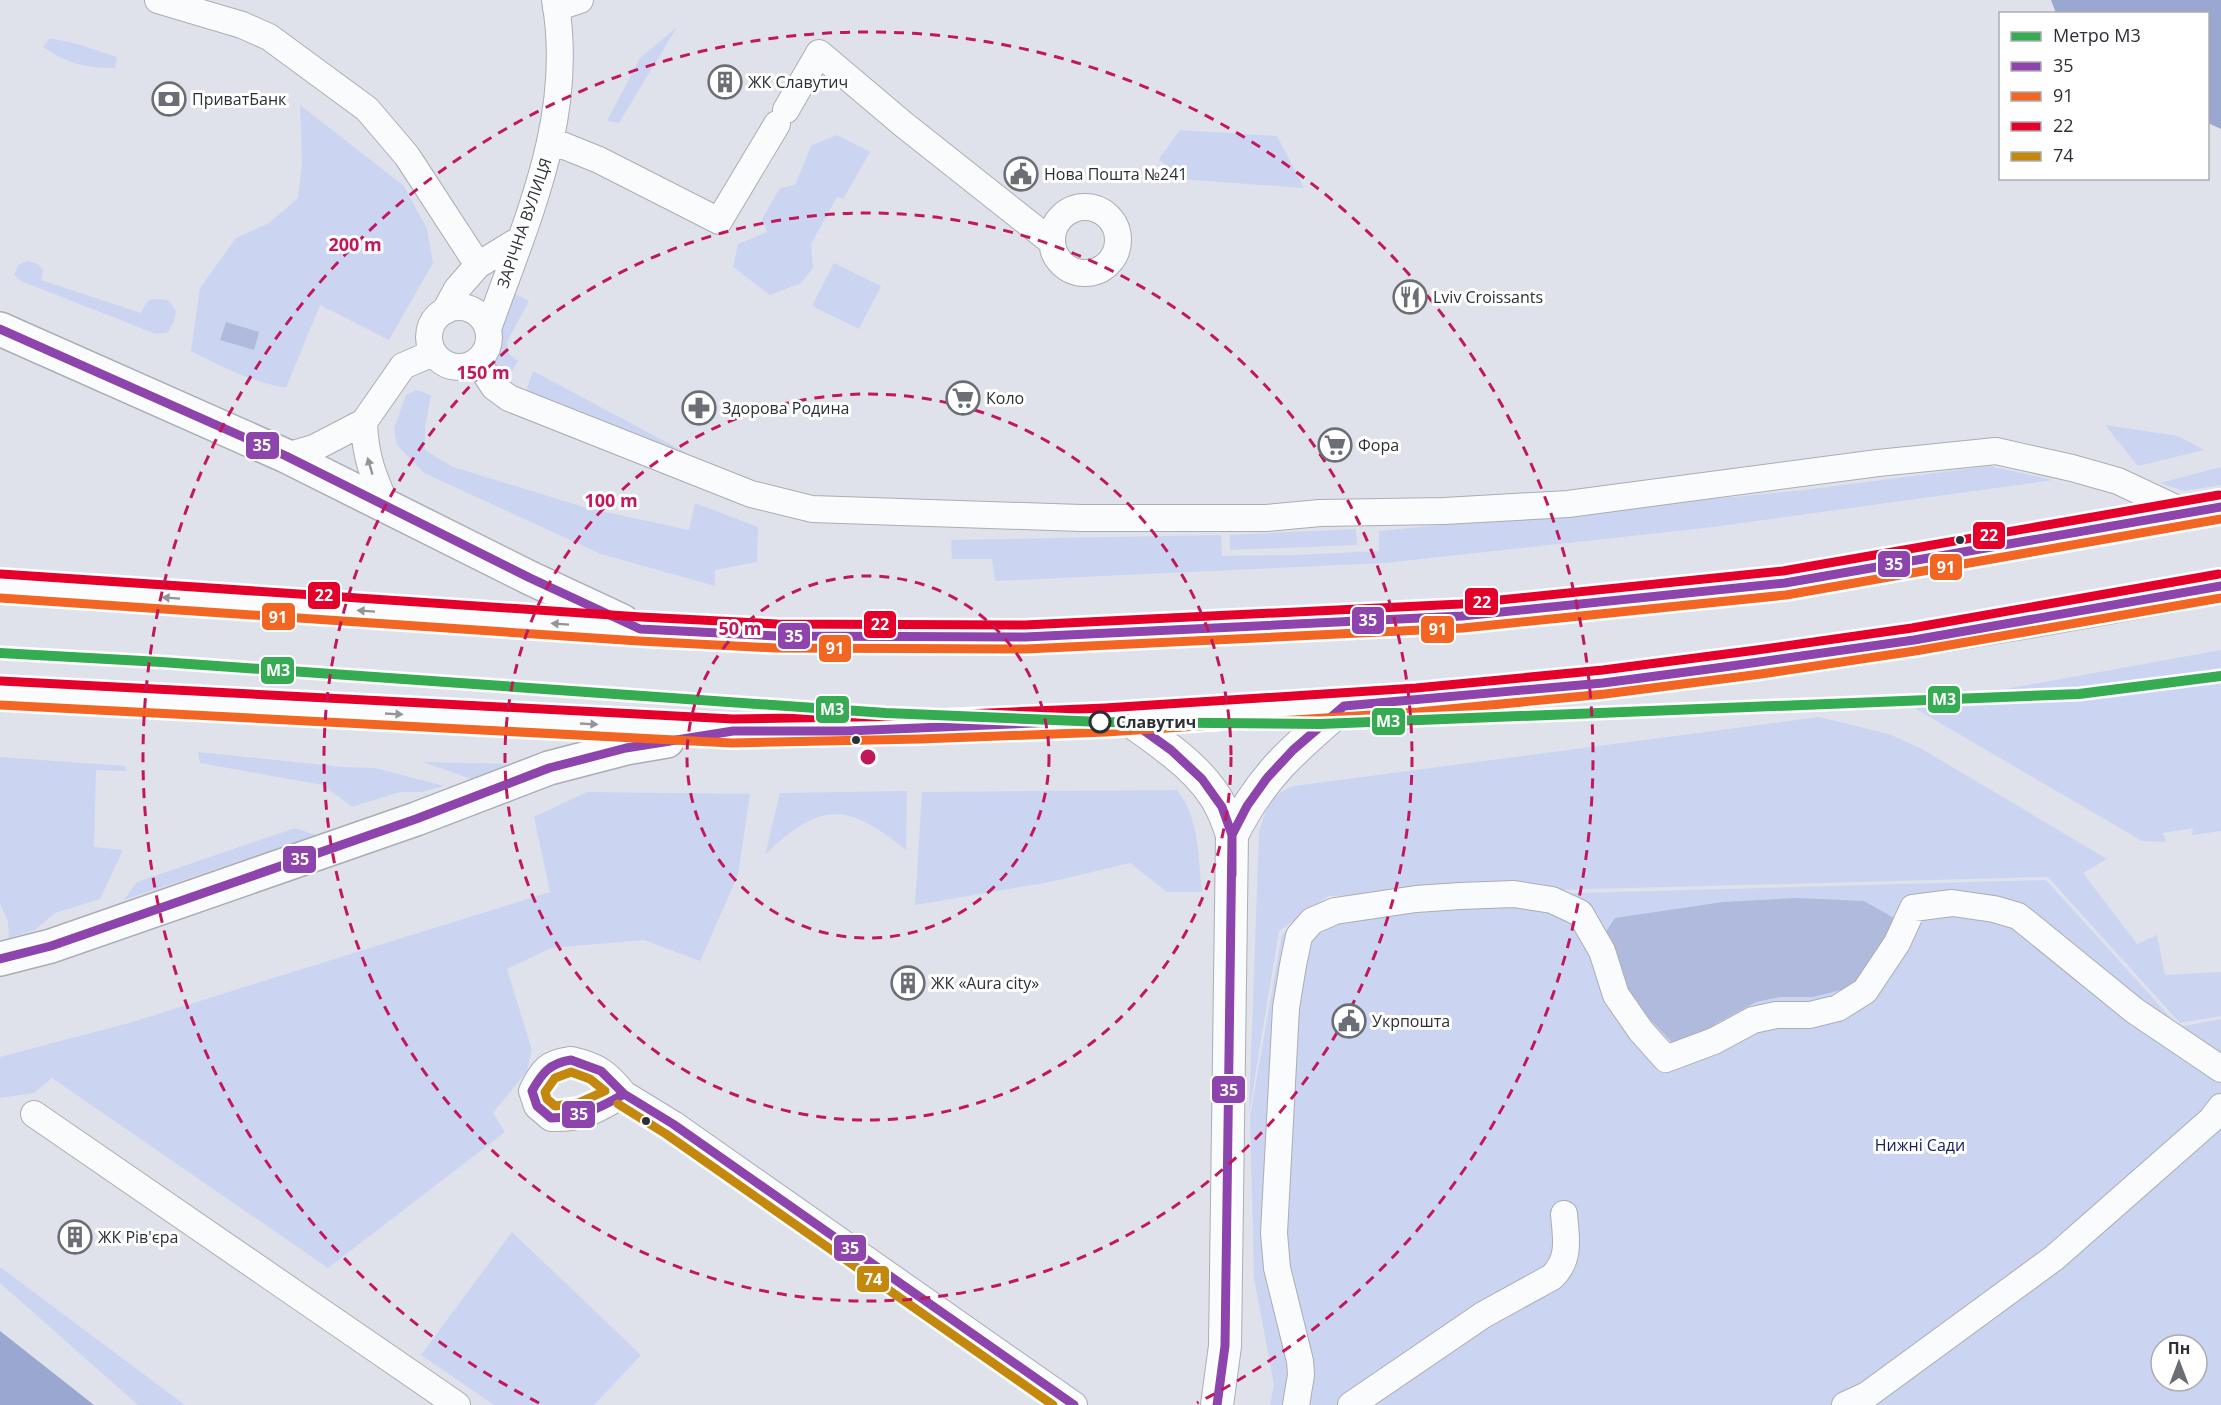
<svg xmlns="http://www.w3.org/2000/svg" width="2221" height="1405" font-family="'Open Sans',sans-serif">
  <rect width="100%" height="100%" fill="#dfe2eb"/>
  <path fill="#cbd5f2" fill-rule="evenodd" d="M677,27l-58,96 -12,-2 33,-63z
    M50,38l27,6 40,13 -2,11c-30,0 -46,-4 -72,-21z
    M300,105l104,81 23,43 6,34 -44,77 -69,-35 -34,83c-34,-6 -64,-21 -95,-37l9,-63 36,-50 33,-15 29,-25 4,-35z
    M1180,130l97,6 27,52 -125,-9 -20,-20z
    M837,135l33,17 -27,47 -6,-2 -26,47 2,24 -12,15 -31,12 -37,-28 5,-23 29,-12 -5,-13 18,-31 15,-3 16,-39z
    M28,261l10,3 5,6 -2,10 100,33c7,-16 12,-16 28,-12l7,10 -2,10 -6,11 -12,2 -135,-53 -7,-6 4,-10z
    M834,263l47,23 -22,43 -47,-23z
    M514,293l15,8 -19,35 -3,7 2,11 9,7 -12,20 -12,-13 8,-28 -1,-10z
    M533,371l163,87 -170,-67z
    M417,390l14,5 -6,33v22l28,17 134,41 102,22 6,-27 63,24 -1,35 -42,8v16l-114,-32 -177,-81 -27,-28 -3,-17 12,-33z
    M2105,425l73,11 26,14 -66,16z
    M1989,466l64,14 -340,47 -328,36 -390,18 -3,-22h-40l-1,-19 270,-5 1,21 74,-1 83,-4v-20l426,-41z
    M2221,467v18l-37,6 -24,-8z
    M1356,529l1,16 -127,5v-15z
    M2221,650v181l-29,4 1,-7 -30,5 3,9 -24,-1 -231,-135z
    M1819,717l70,17 33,15 185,110 -24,14 54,71 20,-9 8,40 56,-3v44l-41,7 -132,-146 -719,19 -50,35 -30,182 10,-280c6,-22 11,-39 35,-47z
    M198,752l145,15 32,1 69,18 -22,6h-22l-48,15 -29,-22 -123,-22z
    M0,757l125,9 1,5 -30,-1 -2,77 29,3 -23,49 -45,14 -20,17 -26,8 -1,-16 -8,-18z
    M423,762l87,2 -33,17z
    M1177,790c23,29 21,67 25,102h-35l-37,-29 -80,19 -135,23 7,-113z
    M907,791l-1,59c-59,-48 -86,-49 -141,5l15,-62z
    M587,792l163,2 -12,81 -38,86 -56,-21 -93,8 -44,21 25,81 -5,21 -34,42 12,19 -177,136 -276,-190 -18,15 -34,5v-41l129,-34 421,-131 -16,-75z
    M295,828l21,7 -192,65 13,-18z
    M2046,880l133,147 42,-8v386h-951l4,-20 -20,-107 -4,-162 32,-182 48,-34zM2161,1345h36v36h-36z
    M512,1232l129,123 -47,50h-100l-73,-50z
    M0,1267l185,138h-47l-138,-122z"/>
  <path fill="#b0badd" d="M226,322l33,10 -5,18 -34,-10z
    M1797,898l67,3 37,21 -32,51 -28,17 -28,7h-33l-24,5 -39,21 -38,27 -35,-37 -25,-37 -14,-43 10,-15 108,-16z"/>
  <path fill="#9aa7d0" d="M2051,0h170v129l-13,-6v-109l-152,-1z
    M0,1331l94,74h-94z"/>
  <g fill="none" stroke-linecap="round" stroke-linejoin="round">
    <g stroke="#abadb4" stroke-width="28">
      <path id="minor" d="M158,0l84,25 27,12 98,72 40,47 71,109
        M556,8l24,-8
        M786,110l33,-57 84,71 149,118
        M552,141l47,19 120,61 58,-97
        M1052 240a33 33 0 1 1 66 0a33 33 0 1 1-66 0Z
        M429 337a30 30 0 1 1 60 0a30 30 0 1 1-60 0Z
        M445,311l12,-22 21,-24 41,-25
        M488,329c38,-108 88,-212 67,-329
        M477,361l17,26 15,11 242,96 61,15 269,9h185l54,-5 124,-2 124,-7 310,-41 118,-12 76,17 46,13 70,33
        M364,422c1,34 9,54 23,85
        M286,456l28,-8 50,-26 39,-56 30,-13
        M571,1060c27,6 36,13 53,34 -28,16 -40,25 -73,24l-14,-12 -5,-15c11,-21 15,-28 39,-31z
        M624,1094l49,30 401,281
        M34,1114l423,291
        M1296,1405l5,-30 -1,-14 -23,-93 -3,-35 12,-225 7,-43 6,-29 13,-15 23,-10 81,-12 44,-3 54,-2 38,6 28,13 22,38 14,44 25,36 25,28 48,-18 39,-21 23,-5h34l28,-7 27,-17 32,-48 16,-35 39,-5 42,6 24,7 117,95 86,58
        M1351,1405l132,-90 69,-38c19,-18 14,-39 12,-63
        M1845,1405l22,-10 187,-137 157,-138 10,-13"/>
    </g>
    <g stroke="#abadb4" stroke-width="34">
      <path id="tertiary" d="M1128,719c34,25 76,51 94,90 4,8 7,17 10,26l-7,511 -8,59
        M1232,835c30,-60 63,-87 112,-129"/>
    </g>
    <g stroke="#abadb4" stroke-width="36">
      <path id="trunk" d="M0,329l286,127 244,122 92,43
        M0,586l640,43 137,7 248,1 437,-21 323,-33 436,-76
        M0,693l733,38c166,-1 331,-8 496,-18 125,-8 251,-16 375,-31 207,-24 413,-57 617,-96
        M0,959l51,-13 365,-127 133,-51 77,-20 41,-7"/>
    </g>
    <use href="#minor" stroke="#fafbfc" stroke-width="26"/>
    <use href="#tertiary" stroke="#fafbfc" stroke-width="32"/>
    <use href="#trunk" stroke="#fafbfc" stroke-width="33"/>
    <g stroke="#fff" stroke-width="14">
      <path id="bus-1" d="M0,329l286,127 244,122 110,51 137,7 248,1 437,-21 323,-33 436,-76
        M1232,875v-40l15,-29 20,-28 26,-28 51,-44 259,-23 121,-16 190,-27 307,-54
        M0,959l51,-13 365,-127 133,-51 77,-20 107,-17h114l281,-12 43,31 31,29 20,28 10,28 -7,511 -8,59
        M571,1060l30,11 23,23c-24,14 -45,24 -73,24l-14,-12 -5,-15c10,-18 18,-28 39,-31z
        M624,1094l49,30 401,281"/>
    </g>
    <g stroke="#fff" stroke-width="14">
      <path id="bus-2" d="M0,598l639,43 137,7 250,1 437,-21 323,-33 435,-76
        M0,705l732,38 188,-4 186,-7 312,-20 187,-18 156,-20 154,-23 306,-53"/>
    </g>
    <g stroke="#fff" stroke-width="14">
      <path id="bus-3" d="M1,574l640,43 136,7 248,1 436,-21 322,-33 436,-76
        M1,681l732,38 186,-3 186,-8 311,-20 187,-18 154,-20 155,-22 307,-54"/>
    </g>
    <g stroke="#fff" stroke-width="14">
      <path id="bus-4" d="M571,1072l19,7 15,12 -27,12 -23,3 -8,-7 -2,-7 10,-14z
        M618,1104l48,30 387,271"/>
    </g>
    <use href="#bus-1" stroke="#8e44ad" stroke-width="9"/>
    <use href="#bus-2" stroke="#f26522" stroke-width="9"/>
    <use href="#bus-3" stroke="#e4002b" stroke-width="9"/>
    <use href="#bus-4" stroke="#c4880e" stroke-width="9"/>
    <g stroke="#fff" stroke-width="15">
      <path id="metro-1" d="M0,653l161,9 725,51 216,9 218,2 759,-30 142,-18"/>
    </g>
    <use href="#metro-1" stroke="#35ab52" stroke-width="10"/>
  </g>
  <defs><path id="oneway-solid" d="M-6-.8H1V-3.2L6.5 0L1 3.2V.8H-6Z" transform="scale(1.5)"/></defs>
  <g fill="#949599">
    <use href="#oneway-solid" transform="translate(370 466) rotate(-106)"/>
    <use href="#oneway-solid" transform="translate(171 598) rotate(-176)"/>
    <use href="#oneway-solid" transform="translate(366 611) rotate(-176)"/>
    <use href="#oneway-solid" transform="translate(560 624) rotate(-176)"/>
    <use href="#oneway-solid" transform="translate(394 714) rotate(3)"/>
    <use href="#oneway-solid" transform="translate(589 724) rotate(3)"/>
  </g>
  <g fill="none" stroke="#c2185b" stroke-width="3" stroke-dasharray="10 8">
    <circle cx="868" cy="757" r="181"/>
    <circle cx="868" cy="757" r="363"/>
    <circle cx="868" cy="757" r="544"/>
    <path d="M539 1403A725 725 0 1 1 1197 1403"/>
  </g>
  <defs>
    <g id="building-ring" transform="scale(1.725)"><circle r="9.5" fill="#fff" stroke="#6b6e75" stroke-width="1.5"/><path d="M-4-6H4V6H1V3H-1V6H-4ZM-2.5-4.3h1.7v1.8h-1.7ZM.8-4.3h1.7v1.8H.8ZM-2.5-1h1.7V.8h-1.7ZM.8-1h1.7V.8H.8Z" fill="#6b6e75"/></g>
    <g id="bank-ring" transform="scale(1.725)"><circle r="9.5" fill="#fff" stroke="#6b6e75" stroke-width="1.5"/><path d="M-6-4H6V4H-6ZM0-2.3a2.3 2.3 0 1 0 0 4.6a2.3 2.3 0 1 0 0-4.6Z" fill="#6b6e75"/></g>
    <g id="civic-ring" transform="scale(1.725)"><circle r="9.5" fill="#fff" stroke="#6b6e75" stroke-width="1.5"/><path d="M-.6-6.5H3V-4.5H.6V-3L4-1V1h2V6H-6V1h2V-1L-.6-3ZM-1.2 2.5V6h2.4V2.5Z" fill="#6b6e75"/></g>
    <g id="restaurant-ring" transform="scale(1.725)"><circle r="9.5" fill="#fff" stroke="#6b6e75" stroke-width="1.5"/><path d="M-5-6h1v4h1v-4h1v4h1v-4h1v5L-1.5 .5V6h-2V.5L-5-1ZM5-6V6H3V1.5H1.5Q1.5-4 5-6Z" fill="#6b6e75"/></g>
    <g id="supermarket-ring" transform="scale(1.725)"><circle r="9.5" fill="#fff" stroke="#6b6e75" stroke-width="1.5"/><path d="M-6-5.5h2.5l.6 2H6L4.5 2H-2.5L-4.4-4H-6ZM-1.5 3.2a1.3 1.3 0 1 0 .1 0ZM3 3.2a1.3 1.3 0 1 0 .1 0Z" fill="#6b6e75"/></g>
    <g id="pharmacy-ring" transform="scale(1.725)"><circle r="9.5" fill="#fff" stroke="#6b6e75" stroke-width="1.5"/><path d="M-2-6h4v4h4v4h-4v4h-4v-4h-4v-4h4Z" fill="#6b6e75"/></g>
  </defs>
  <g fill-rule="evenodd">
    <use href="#building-ring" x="725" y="82"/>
    <use href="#bank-ring" x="169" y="99"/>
    <use href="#civic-ring" x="1021" y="174"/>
    <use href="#restaurant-ring" x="1410" y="297"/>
    <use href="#supermarket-ring" x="963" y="398"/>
    <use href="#pharmacy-ring" x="699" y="408"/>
    <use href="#supermarket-ring" x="1335" y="445"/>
    <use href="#building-ring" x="908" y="983"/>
    <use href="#civic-ring" x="1349" y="1021"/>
    <use href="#building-ring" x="75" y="1237"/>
  </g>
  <g fill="#2d2f36" stroke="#fff" stroke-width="2">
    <circle cx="1960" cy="540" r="5"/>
    <circle cx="856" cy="740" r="5"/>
    <circle cx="646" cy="1121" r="5"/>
  </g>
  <circle fill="#fff" stroke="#2d2f36" stroke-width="3" cx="1100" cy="722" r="10"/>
  <g text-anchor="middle" stroke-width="6" stroke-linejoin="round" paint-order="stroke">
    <g font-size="16" fill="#2d2f36" stroke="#fff" text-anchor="start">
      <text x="748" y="88">ЖК Славутич</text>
      <text x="192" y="105">ПриватБанк</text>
      <text x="1044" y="180">Нова Пошта №241</text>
      <text x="1433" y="303">Lviv Croissants</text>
      <text x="986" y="404">Коло</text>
      <text x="722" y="414">Здорова Родина</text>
      <text x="1358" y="451">Фора</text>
      <text x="931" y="989">ЖК «Aura city»</text>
      <text x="1372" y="1027">Укрпошта</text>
      <text x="98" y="1243">ЖК Рів'єра</text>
    </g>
    <g font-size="16" fill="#2d2f36" stroke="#fff">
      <text transform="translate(524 223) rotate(-71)" y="6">ЗАРІЧНА ВУЛИЦЯ</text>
    </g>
    <g font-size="16" font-weight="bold" fill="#2d2f36" stroke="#fff" text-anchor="start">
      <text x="1116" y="728">Славутич</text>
    </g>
    <g font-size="16" fill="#182262" stroke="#fff">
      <text x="1920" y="1151">Нижні Сади</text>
    </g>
  </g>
  <circle cx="868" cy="757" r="9" fill="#c2185b" stroke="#fff" stroke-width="3"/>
  <g font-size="18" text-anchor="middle" font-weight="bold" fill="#c2185b" stroke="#fff" stroke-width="6" stroke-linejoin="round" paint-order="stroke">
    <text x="355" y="251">200 m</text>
    <text x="483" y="379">150 m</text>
    <text x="611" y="507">100 m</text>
    <text x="740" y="635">50 m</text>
  </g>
  <g stroke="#fff" stroke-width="2">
    <rect x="245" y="431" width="35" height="29" rx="6" fill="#8e44ad"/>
    <rect x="1972" y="521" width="34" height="29" rx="6" fill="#e4002b"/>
    <rect x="1877" y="550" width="34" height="28" rx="6" fill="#8e44ad"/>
    <rect x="1929" y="553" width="34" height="28" rx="6" fill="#f26522"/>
    <rect x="307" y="581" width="34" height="29" rx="6" fill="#e4002b"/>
    <rect x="1464" y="587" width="35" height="29" rx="6" fill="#e4002b"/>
    <rect x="261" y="602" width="35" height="29" rx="6" fill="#f26522"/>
    <rect x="1351" y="606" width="34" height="29" rx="6" fill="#8e44ad"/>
    <rect x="863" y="610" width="34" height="29" rx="6" fill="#e4002b"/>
    <rect x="1420" y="615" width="35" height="29" rx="6" fill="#f26522"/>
    <rect x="777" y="622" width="34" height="28" rx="6" fill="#8e44ad"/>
    <rect x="818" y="634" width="34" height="29" rx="6" fill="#f26522"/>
    <rect x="260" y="656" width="35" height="29" rx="6" fill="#35ab52"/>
    <rect x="1927" y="685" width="34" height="29" rx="6" fill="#35ab52"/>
    <rect x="815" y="695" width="35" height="29" rx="6" fill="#35ab52"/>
    <rect x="1371" y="707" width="35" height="29" rx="6" fill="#35ab52"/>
    <rect x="282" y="845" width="35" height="29" rx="6" fill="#8e44ad"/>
    <rect x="1211" y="1075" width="35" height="29" rx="6" fill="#8e44ad"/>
    <rect x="561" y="1100" width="35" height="29" rx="6" fill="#8e44ad"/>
    <rect x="833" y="1234" width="34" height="28" rx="6" fill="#8e44ad"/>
    <rect x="856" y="1265" width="34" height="28" rx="6" fill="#c4880e"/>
  </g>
  <g font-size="16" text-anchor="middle" font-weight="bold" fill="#fff">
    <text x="262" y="451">35</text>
    <text x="1989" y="541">22</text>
    <text x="1894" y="570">35</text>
    <text x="1946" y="573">91</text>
    <text x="324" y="601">22</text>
    <text x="1482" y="608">22</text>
    <text x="278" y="623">91</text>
    <text x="1368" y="626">35</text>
    <text x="880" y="630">22</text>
    <text x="1438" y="635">91</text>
    <text x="794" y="642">35</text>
    <text x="835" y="654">91</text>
    <text x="278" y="676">M3</text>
    <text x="1944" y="705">M3</text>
    <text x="832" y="715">M3</text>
    <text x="1388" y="727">M3</text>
    <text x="300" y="865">35</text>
    <text x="1229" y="1096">35</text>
    <text x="579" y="1120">35</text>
    <text x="850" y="1254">35</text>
    <text x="873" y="1285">74</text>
  </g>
  <rect x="1999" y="12" width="210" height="168" fill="#ffffff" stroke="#abacaf" stroke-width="1.5"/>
  <rect x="2011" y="32" width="30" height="9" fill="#35ab52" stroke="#abacaf" stroke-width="1.5"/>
  <text x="2053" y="42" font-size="18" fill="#2d2f36">Метро M3</text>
  <rect x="2011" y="62" width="30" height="9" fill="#8e44ad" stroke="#abacaf" stroke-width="1.5"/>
  <text x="2053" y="72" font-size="18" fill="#2d2f36">35</text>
  <rect x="2011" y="92" width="30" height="9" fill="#f26522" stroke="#abacaf" stroke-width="1.5"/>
  <text x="2053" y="102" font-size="18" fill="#2d2f36">91</text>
  <rect x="2011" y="122" width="30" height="9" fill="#e4002b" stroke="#abacaf" stroke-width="1.5"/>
  <text x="2053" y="132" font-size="18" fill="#2d2f36">22</text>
  <rect x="2011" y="152" width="30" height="9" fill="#c4880e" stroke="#abacaf" stroke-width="1.5"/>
  <text x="2053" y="162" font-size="18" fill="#2d2f36">74</text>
  <g transform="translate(2179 1363)"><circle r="28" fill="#ffffff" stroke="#abacaf" stroke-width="1.5"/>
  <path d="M0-4.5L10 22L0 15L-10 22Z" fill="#6b6e75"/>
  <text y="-9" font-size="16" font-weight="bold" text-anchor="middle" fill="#2d2f36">Пн</text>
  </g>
</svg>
